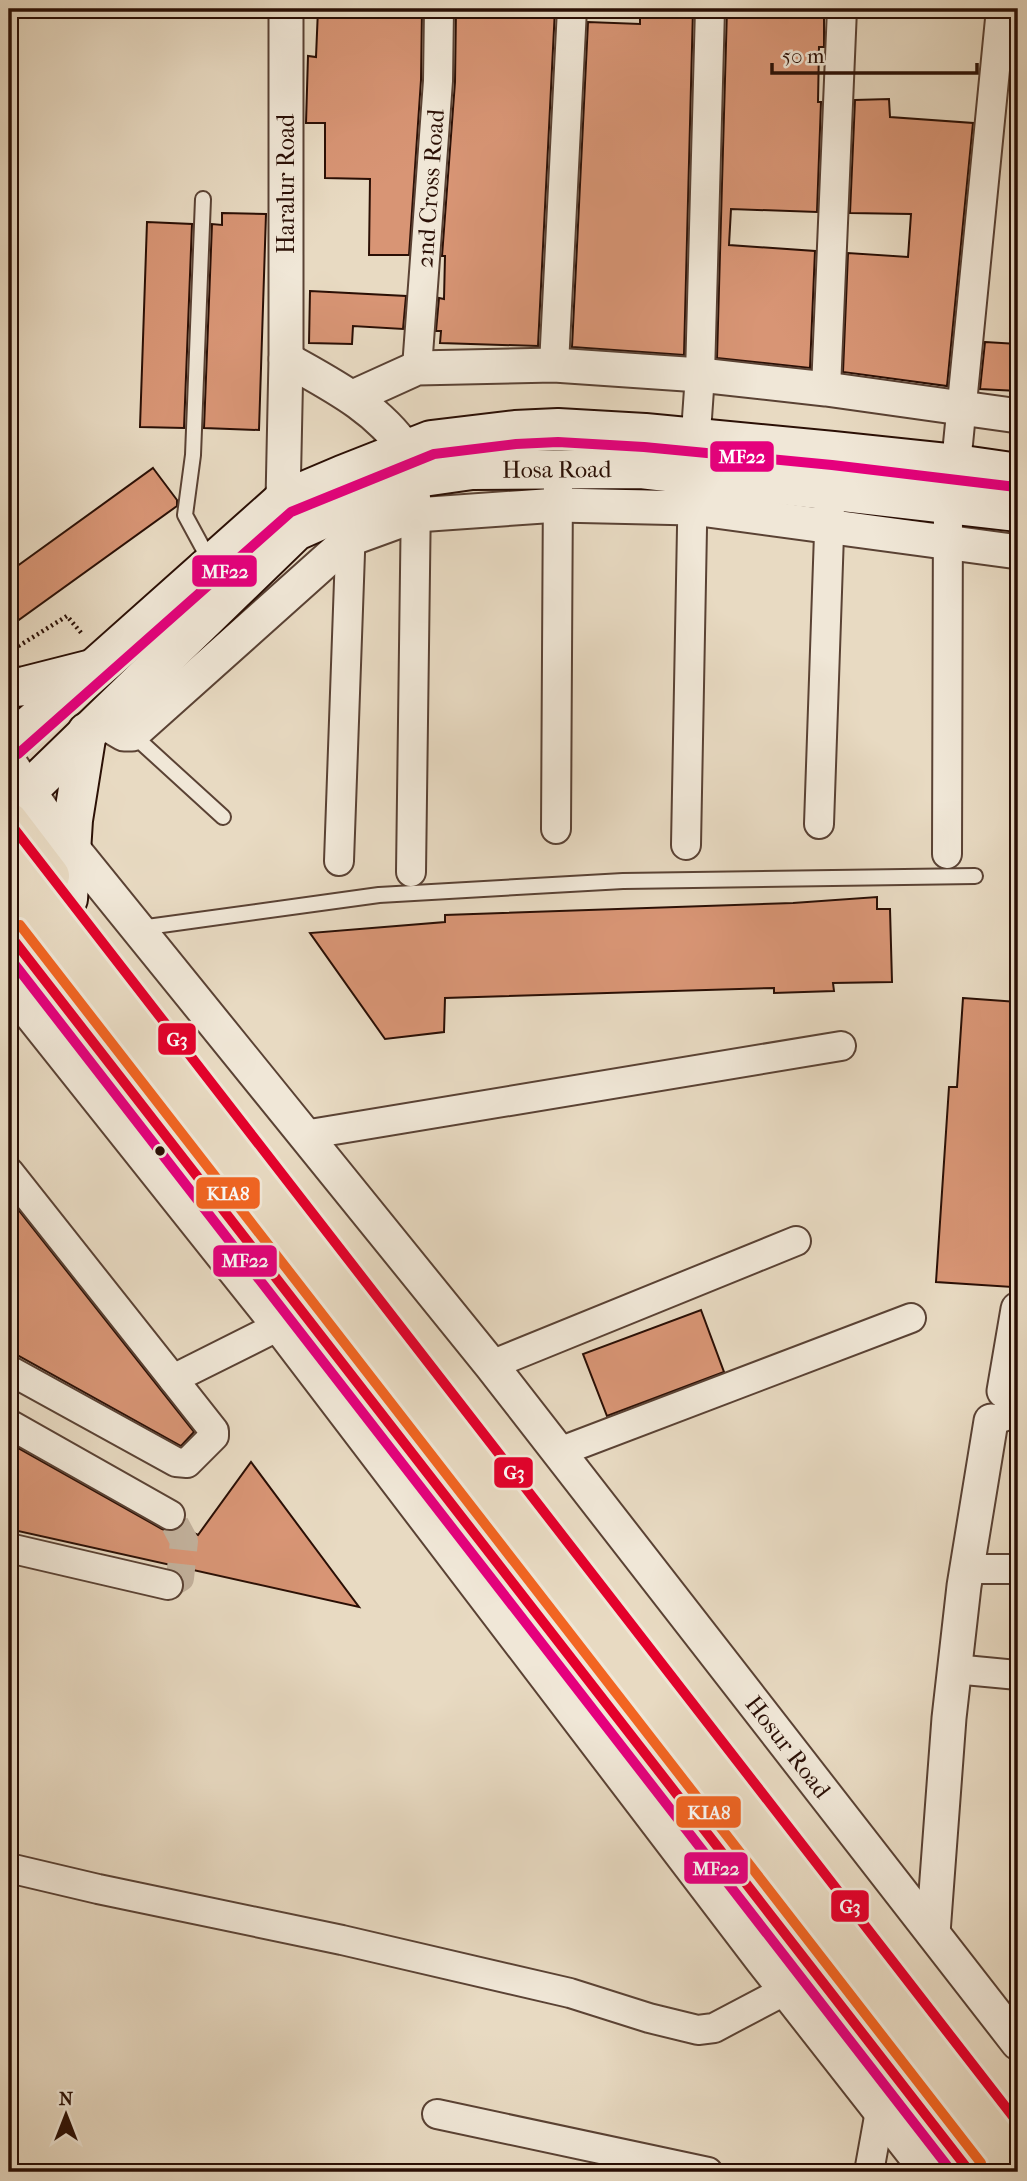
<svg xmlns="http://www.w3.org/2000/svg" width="1027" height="2181" font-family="'IM FELL French Canon',serif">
  <rect width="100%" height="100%" fill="#e8dac2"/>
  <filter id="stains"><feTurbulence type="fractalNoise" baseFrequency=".00286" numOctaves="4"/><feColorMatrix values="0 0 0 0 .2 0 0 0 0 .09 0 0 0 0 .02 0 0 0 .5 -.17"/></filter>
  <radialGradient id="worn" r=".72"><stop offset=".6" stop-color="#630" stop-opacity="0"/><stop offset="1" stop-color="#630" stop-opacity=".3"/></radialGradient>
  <path fill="#d89575" stroke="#2a0f05" stroke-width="2" d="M318,9h104l-1,71 -12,175h-40l1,-76 -45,-1v-55h-19l2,-67 8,1z
    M456,9h99l-17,337 -98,-3 1,-12h-5l3,-33 5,1 1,-43h-3l13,-174z
    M640,9h53l-9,346 -112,-8 16,-325 52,2z
    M727,9h97v38h-5l-1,55h3l-4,110 -86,-3 -2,36 86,6 -5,117 -93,-10z
    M889,99l1,18 83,6 -26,263 -104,-14 5,-119 60,4 3,-43 -61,-1 5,-113z
    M222,213l44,1 -7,216 -55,-2 8,-204 10,1z
    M147,222l45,2 -8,204 -44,-1z
    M310,291l96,5 -3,33 -50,-3 -1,18 -43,-1z
    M985,342l33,2v47l-38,-2z
    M153,468l24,32v6l-168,121v-55z
    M877,897v12h13l2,73 -59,1 1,8 -60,2v-5l-329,10 -1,34 -59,7 -75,-106 135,-11v-7l348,-12z
    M963,998l55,4v129l-6,156 -76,-5 13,-195h8z
    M9,1198l185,234 -13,14 -164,-91 -8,-2z
    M701,1310l23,62 -117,44 -24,-62z
    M9,1443l153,86 9,3 10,-5 17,8 53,-73 108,145 -350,-78z"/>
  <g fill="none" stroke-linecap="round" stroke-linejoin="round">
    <path stroke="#c2b19c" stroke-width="28" stroke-dasharray="28 14" stroke-linecap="butt" d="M168,1585l12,-7 4,-37 -14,-26"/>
    <g stroke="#5a4234" stroke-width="18">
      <path id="service" d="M203,199l-10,256 -8,60 26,48
        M132,734l91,83
        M140,928l239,-33 244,-14 352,-5"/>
    </g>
    <g stroke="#5a4234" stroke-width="32">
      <g id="minor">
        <path d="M554,365l18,-356"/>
        <path id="s1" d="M417,368l21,-287 1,-72"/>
        <path d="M826,389l16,-380"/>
        <path d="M956,464l45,-455"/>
        <path d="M819,824l11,-319"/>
        <path d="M556,829l2,-344"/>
        <path d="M686,845l7,-370 7,-100 10,-366"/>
        <path d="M947,854l1,-350"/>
        <path d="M339,861l12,-336"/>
        <path d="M411,872l5,-375"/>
        <path d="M304,1135l537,-89"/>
        <path d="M9,1172l164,207"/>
        <path d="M491,1365l305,-124"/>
        <path d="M9,1370l167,92 11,1 27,-27v-5l-41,-52 106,-53"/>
        <path d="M991,1421l27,-9"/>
        <path d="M9,1424l161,91"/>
        <path d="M559,1452l352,-134"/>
        <path d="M9,1548l159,37"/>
        <path d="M967,1569h51"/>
        <path d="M954,1669l64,6"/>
        <path d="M9,1868l89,21 244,51 228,53 79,25 49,12 16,-2 72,-38"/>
        <path d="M437,2114l271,58"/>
        <path d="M869,2172l11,-61 5,-14"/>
      </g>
    </g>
    <g stroke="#5a4234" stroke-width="37">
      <g id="tertiary">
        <path d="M286,359c44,25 91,48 120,91"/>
        <path d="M353,397l64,-29 137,-3 146,10 126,14 192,27"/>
        <path d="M283,500l3,-141v-350"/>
        <path d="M100,720l24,14h8l218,-195 66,-24 142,-10 135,3 325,44"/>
        <path id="s2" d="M9,762l35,51 447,552 527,678"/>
        <path d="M9,987l270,339 483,634 166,212"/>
        <path d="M1004,1391l14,-82"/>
        <path d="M933,1933l16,-215 15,-132 27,-165"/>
      </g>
    </g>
    <g stroke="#2a0f05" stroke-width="42">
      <g id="secondary">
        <path d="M9,688l16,-2 63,-16"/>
        <path d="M9,744l274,-244 59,-25 89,-35 84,-10 43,-2 87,5 188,18 123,13 62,9"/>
        <path id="s3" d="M9,809l287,-278 120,-53 56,-8 169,-1 377,43"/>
        <path d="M68,899l5,-79 14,-88"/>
      </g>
    </g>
    <g stroke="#2a0f05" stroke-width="42">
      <path id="trunk" d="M9,822l41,54
        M136,1098l834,1074"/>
    </g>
    <g stroke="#2a0f05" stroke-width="42">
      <path id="motorway" d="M9,851l1009,1297
        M9,903l985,1269"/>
    </g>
    <path stroke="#2a0f05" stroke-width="4.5" stroke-dasharray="2 3.5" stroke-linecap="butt" d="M9,652l58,-36 16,19"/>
    <use href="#service" stroke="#f0e7d7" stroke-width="14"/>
    <use href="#minor" stroke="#f0e7d7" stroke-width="28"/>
    <use href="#tertiary" stroke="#f0e7d7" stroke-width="33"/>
    <use href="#secondary" stroke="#f0e7d7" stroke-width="38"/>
    <use href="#trunk" stroke="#e8dac2" stroke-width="38"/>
    <use href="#motorway" stroke="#e8dac2" stroke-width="38"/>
    <g stroke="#f0e7d7" stroke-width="16">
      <path id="bus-1" d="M9,822l1009,1301
        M9,934l961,1238"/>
    </g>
    <g stroke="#f0e7d7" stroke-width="16">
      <path id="bus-2" d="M18,754l273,-242 143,-58 82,-10 42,-2 86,5 188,18 184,22
        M9,957l943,1215"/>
    </g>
    <g stroke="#f0e7d7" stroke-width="16">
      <path id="bus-3" d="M20,925l961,1238"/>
    </g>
    <use href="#bus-1" stroke="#e4002b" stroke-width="10"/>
    <use href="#bus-2" stroke="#e5007d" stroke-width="10"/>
    <use href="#bus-3" stroke="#f26522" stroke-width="10"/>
  </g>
  <circle fill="#2a0f05" stroke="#f0e7d7" stroke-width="2.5" cx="160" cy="1151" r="6"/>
  <g text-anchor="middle" stroke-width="5" stroke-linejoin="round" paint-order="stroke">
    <g font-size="24" fill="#2a0f05" stroke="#f0e7d7">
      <text transform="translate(286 184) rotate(-90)" y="8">Haralur Road</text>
      <text dy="8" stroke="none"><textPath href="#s1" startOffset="180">2nd Cross Road</textPath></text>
      <text dy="8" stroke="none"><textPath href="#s3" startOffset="672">Hosa Road</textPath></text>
      <text dy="8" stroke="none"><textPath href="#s2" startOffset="1256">Hosur Road</textPath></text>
    </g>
  </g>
  <g stroke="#f0e7d7" stroke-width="2.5">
    <rect x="709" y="440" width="66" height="33" rx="7" fill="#e5007d"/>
    <rect x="191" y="554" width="67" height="34" rx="7" fill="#e5007d"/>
    <rect x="157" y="1022" width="40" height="34" rx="7" fill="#e4002b"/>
    <rect x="195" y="1176" width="66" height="34" rx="7" fill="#f26522"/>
    <rect x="212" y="1244" width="66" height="34" rx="7" fill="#e5007d"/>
    <rect x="493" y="1456" width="41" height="33" rx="7" fill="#e4002b"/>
    <rect x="675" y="1795" width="67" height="34" rx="7" fill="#f26522"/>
    <rect x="683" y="1851" width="66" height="34" rx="7" fill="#e5007d"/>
    <rect x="830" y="1889" width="40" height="34" rx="7" fill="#e4002b"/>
  </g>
  <g font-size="19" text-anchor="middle" font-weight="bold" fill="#fff">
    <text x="742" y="463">MF22</text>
    <text x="225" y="578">MF22</text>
    <text x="177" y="1046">G3</text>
    <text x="228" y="1200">KIA8</text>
    <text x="245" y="1267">MF22</text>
    <text x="514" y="1479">G3</text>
    <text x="709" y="1819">KIA8</text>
    <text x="716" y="1875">MF22</text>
    <text x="850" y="1913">G3</text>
  </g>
  <rect width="1027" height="2181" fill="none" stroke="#e8dac2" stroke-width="35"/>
  <rect x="10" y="10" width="1006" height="2160" fill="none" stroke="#2a0f05" stroke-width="3.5"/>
  <rect x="18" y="18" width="992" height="2146" fill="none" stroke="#2a0f05" stroke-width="2"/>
  <g transform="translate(66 2115)" stroke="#f0e7d7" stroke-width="5" paint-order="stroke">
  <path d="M0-5L12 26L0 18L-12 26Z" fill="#2a0f05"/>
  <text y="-10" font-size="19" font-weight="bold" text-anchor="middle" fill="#2a0f05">N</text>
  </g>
  <path d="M772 63v10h205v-10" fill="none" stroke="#2a0f05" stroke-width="3.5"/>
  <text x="782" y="63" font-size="21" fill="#2a0f05" stroke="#f0e7d7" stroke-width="5" paint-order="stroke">50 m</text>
  <rect width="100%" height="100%" filter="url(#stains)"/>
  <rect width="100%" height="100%" fill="url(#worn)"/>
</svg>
